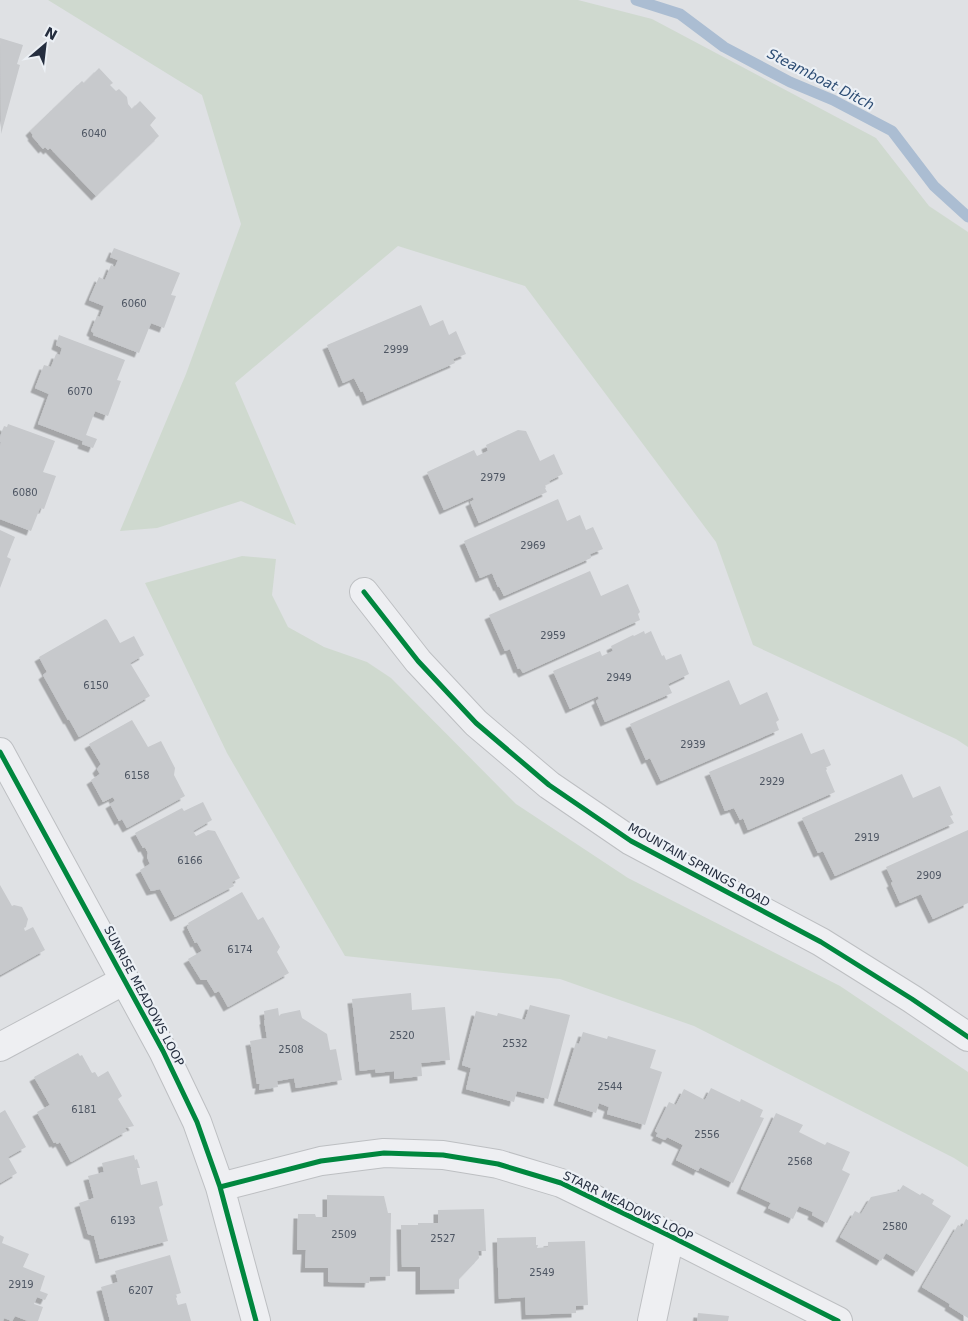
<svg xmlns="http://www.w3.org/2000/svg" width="968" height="1321" font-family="'DejaVu Sans',sans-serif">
  <defs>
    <filter id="shadow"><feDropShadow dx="-4.5" dy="4.5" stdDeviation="0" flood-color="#0004"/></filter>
  </defs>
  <rect width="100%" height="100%" fill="#dfe1e4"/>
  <path fill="#cfd9cf" d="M48,0h530l74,19 224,119 53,68 39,26v515l-12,-8 -203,-94 -37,-103 -191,-256 -127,-40 -163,137 61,142 -55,-24 -84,27 -37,3 66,-157 55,-150 -39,-129z
    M242,556l34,3 -4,36 16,32 36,20 43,15 24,16 125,126 112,74 212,108 128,86v95l-14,-9 -260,-132 -134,-47 -215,-23 -118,-203 -82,-170z"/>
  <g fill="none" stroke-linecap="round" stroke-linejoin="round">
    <path stroke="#abbdd2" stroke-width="11" d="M636,0l44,14 44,33 66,35 43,18 59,31 42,55 34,31"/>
  </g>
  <path fill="#c7c9cc" filter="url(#shadow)" d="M0,38l23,7 -6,19 3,1 -19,69z
    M99,68l14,15 -3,2 6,6 3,-2 8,8 1,7 4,5 8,-8 16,17 -6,7 9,11 -63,60 -46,-48 -2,2 -3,-3 -2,2 -11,-13 1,-1 -3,-4 52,-50 2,2z
    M114,248l66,25 -9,22 5,1 -12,32 -13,-5 -12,30 -46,-18 1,-2 -3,-2 6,-15 3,1 4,-11 -15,-6 10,-23 6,3 6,-15 4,2 3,-7 -8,-3z
    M421,305l9,21 13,-6 6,15 7,-4 10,23 -13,5 2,4 -88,38 -4,-10 -2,1 -7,-14 -11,5 -16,-38z
    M59,335l66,25 -8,20 4,1 -13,35 -13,-5 -9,24 11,4 -4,9 -11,-4 1,-3 -45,-17 11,-30 -14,-6 9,-23 7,2 5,-13 4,1 2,-7 -6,-3z
    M8,424l47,17 -12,31 13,4 -12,33 -4,-1 -9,23 -31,-12v-73l1,-4h-1v-5l4,-11 3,1z
    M518,430l8,1 14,30 14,-7 9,20 -14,7 1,2 -6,3 3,6 -68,31 -9,-21 4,-2 -1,-3 -29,13 -17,-38 47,-22 3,6 11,-5 -2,-6z
    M558,499l9,22 13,-6 6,15 7,-3 10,22 -13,5 1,4 -87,38 -5,-10 -1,1 -6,-14 -12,5 -16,-37z
    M0,530l15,7 -8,20 4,2 -11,29z
    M590,571l11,25 27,-12 12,28 -2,2 2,6 -117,53 -3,-5 -2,1 -8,-20 -5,2 -16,-36z
    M105,619l2,1 13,23 14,-7 10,19 -14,8 20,33 -71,41 -10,-18 -1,1 -25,-45 4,-3 -8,-15z
    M644,631l1,3 6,-3 11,25 2,-1 2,5 15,-6 8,20 -21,10 4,9 -67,29 -9,-21 3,-2 -1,-3 -28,13 -17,-38 47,-20 2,5 11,-5 -2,-5 22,-11 1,1z
    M729,680l11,25 27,-13 12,28 -3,2 3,8 -118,51 -11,-23 -4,2 -16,-36z
    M132,720l16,27 13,-6 14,27 -1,7 11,21 -58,32 -5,-9 -3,2 -9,-17 5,-3 -2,-4 -10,5 -12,-22 9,-6 -3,-5 4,-5 -12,-20z
    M802,733l9,21 13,-5 7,16 -6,3 10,24 -87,38 -5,-12 -3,2 -6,-12 -9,3 -16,-39z
    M902,774l11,24 27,-12 13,29 -3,1 4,7 -119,53 -12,-25 -5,2 -16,-35z
    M203,802l9,18 -19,11 3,5 12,-6 7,1 25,47 -8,4 2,4 -59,31 -15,-28 -9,2 -11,-21 10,-6 -3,-7 1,-4 -3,-6 -2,1 -8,-15 47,-25 2,3z
    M968,830v73l-35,16 -12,-25 -21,9 -9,-20 2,-1 -7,-15z
    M0,885l12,21 2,-1 8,2 6,12 -2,8 -2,1 1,3 8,-4 12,23 -45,25z
    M242,892l16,28 5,-3 17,30 -3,5 12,21 -61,34 -9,-16 -4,2 -8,-13h-6l-13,-21 14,-8 -5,-9 -2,1 -8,-16 2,-2 -1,-2z
    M411,993l1,17 33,-3 5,53 -29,3 1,13 -28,3v-8l-18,2 -1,-4 -15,2 -8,-72z
    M530,1005l40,10 -22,84 -31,-8 -3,11 -48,-13 5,-21 -9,-3 14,-54 21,5 1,-3 27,7z
    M278,1008l1,8 2,-2 19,-4 2,8 25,16 3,16 6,-1 6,31 -46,8 -2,-10 -17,3 1,6 -19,3 1,-6h-3l-7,-43 17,-3 -3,-18h1l-1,-9z
    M583,1032l24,7 1,-3 48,14 -6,18 12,4 -17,53 -38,-11 2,-7 -10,-4 -3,10 -38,-12 18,-58 3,1z
    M78,1053l2,3 2,-1 10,18 3,-1 3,5 10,-6 14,25 -4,3 16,27 -9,2 2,3 -56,31 -11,-20 -3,2 -1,-2 -2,1 -17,-31 13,-7 -16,-28z
    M711,1088l29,14 1,-3 22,11 -3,7 4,1 -31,65 -33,-16 -2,4 -22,-11 7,-15 -16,-8 -2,3 -9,-4 2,-3 -3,-2 14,-29 7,3 8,-16 21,11z
    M5,1110l21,37 -18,10 9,16 -17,10v-70z
    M776,1113l27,12 -4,7 26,13 2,-3 23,10 -8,18 8,4 -23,49 -15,-8 1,-3 -14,-6 -6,13 -25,-11 3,-5 -30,-14z
    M134,1155l1,5 2,-1 3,9h-3l4,17 16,-4 6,24 -4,2 9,34 -68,18 -6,-23 -6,-2 -9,-31 15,-5 -6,-22 16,-4 -2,-9z
    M903,1185l17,10 2,-2 12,7 -2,4 19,12 -34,56 -31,-19 -5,8 -41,-24 15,-26 6,3 10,-17 28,-6z
    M327,1195l57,1 4,17h3l-1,63 -20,1 -1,6 -41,-1v-14h-23l1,-18h-9l1,-36h17l1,3h11z
    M484,1209l2,42h-8l1,7 -20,21v10l-39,1v-23h-18l-1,-42h17v-2h20v-13z
    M966,1219l2,1v98l-19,-12 1,-2 -28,-17 36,-62 4,2z
    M0,1235l4,2 -2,6 27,11 -6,13 22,9 -5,15 8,3 -3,6 -8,-3 -3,7 9,3 -5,14h-10l-13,-5 -3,5 -8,-3 -1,3h-3z
    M536,1237v8h2l-1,3 11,-1v-5l37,-1 3,64 -12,1v7l-50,2 -1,-18 -26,2 -2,-61z
    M170,1255l11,38 -6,2 3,10 8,-2 5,18h-81l-9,-34 17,-5 -3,-11z
    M698,1313l31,3 -1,5h-31z"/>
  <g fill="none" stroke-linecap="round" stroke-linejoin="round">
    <g stroke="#bdbfc2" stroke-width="30">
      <path id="minor" d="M364,592l54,69 58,62 73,62 82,56 190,101 91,57 56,38
        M0,752l163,299 34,71 23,65 36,134
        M0,1047l125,-67
        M220,1187l101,-26 63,-8 59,2 55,9 63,19 109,53 168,85
        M652,1321l18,-85"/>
    </g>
    <use href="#minor" stroke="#eeeff2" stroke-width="28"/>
    <g stroke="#ecf0f5" stroke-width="8">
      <path id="cycleway" d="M364,592l54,69 58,62 73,62 82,56 190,101 91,57 56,38
        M0,752l163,299 34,71 23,65 36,134
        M220,1187l101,-26 63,-8 59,2 55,9 63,19 109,53 168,85"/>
    </g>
    <use href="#cycleway" stroke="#00873e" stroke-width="5"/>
  </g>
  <g text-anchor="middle" stroke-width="4.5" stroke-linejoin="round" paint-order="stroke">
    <g font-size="10" fill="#4e5663">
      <text x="94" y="137">6040</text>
      <text x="134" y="307">6060</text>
      <text x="396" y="353">2999</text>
      <text x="80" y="395">6070</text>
      <text x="493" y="481">2979</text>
      <text x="25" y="496">6080</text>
      <text x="533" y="549">2969</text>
      <text x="553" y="639">2959</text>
      <text x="619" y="681">2949</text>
      <text x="96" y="689">6150</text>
      <text x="693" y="748">2939</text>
      <text x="137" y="779">6158</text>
      <text x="772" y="785">2929</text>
      <text x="867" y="841">2919</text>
      <text x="190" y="864">6166</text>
      <text x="929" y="879">2909</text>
      <text x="240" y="953">6174</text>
      <text x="402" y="1039">2520</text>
      <text x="515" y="1047">2532</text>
      <text x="291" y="1053">2508</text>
      <text x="610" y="1090">2544</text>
      <text x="84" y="1113">6181</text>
      <text x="707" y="1138">2556</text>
      <text x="800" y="1165">2568</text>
      <text x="123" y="1224">6193</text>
      <text x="895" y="1230">2580</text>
      <text x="344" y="1238">2509</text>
      <text x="443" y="1242">2527</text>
      <text x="542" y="1276">2549</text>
      <text x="21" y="1288">2919</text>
      <text x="141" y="1294">6207</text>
    </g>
    <g font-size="12" fill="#252e3f" stroke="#ecf0f5">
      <text transform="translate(699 865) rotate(29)" y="4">MOUNTAIN SPRINGS ROAD</text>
      <text transform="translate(144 996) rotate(62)" y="4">SUNRISE MEADOWS LOOP</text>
      <text transform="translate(628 1206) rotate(26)" y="4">STARR MEADOWS LOOP</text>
    </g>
    <g font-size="14" font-style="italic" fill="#2d4d74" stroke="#ecf0f5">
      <text transform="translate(821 79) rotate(27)" y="5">Steamboat Ditch</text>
    </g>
  </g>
  <g transform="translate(45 45) rotate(28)" stroke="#ecf0f5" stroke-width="4" paint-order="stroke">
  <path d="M0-4L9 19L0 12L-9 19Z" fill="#252e3f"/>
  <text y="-8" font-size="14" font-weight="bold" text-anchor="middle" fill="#252e3f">N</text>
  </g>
</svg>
